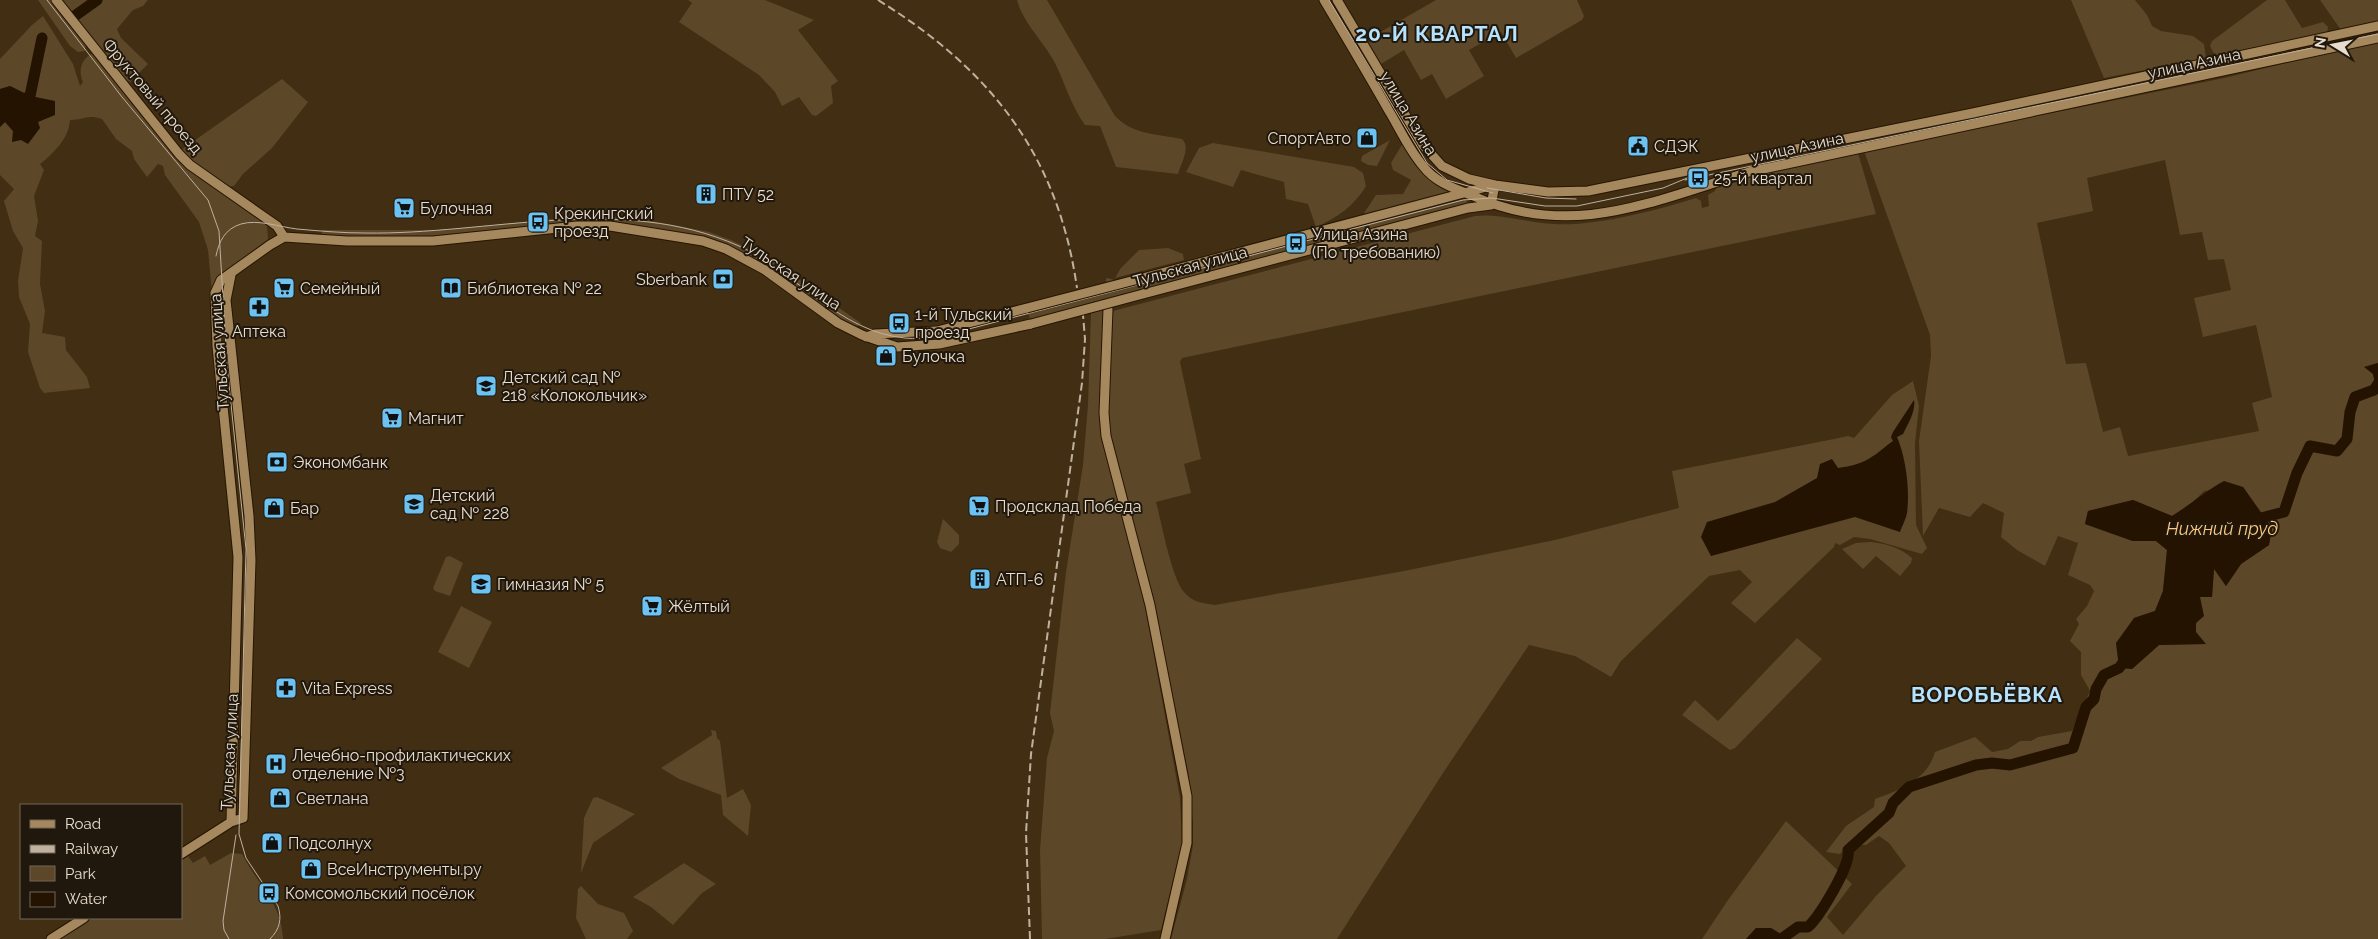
<svg xmlns="http://www.w3.org/2000/svg" width="2378" height="939" font-family="Raleway,sans-serif">
  <rect width="100%" height="100%" fill="#412e13"/>
  <path fill="#5c4729" fill-rule="evenodd" d="M38,0h13l35,44 -1,7 -7,1 -8,-6z
    M59,0h89l-5,6 -10,4 -16,19 4,9 27,26 -18,18 -8,-4z
    M688,0h77l49,20 -16,10 40,51 -7,5 2,17 -17,13 -4,-1 -13,-18 -17,9 -7,-14 -16,-17 -80,-53 13,-19z
    M1017,0h30l68,116c18,19 43,18 67,23 9,8 -1,25 -4,35l-62,-7 -16,-41 -15,-1c-14,-19 -20,-42 -30,-62 -11,-21 -32,-40 -38,-63z
    M1436,0h141l7,16 -2,4 -66,38 -15,-26 -32,18 15,26 -38,23 -14,-25 -11,6 -17,-30 -23,14 -12,-20 1,-6z
    M2071,0h64l12,15 5,11 9,5 32,5 11,8 2,14 -102,20z
    M2267,0h18l17,28 21,-6 5,5 -1,7 -110,21 -4,-3 -3,-6 2,-5z
    M2320,0h58v23l-37,7z
    M43,16l30,48 7,22 3,-4c-5,-11 -2,-22 8,-28l4,1 59,75 109,91 4,5 1,13 -46,36 -10,18 -4,-43 -9,-28 -34,-47 -2,-9 -5,-2 -11,13 -13,-18 -2,-8 -16,-12 -14,-20c-16,-5 -17,1 -32,1 -1,18 -16,33 -30,44l4,6 -10,26 4,25 -3,15 7,5 -2,43 5,27 -3,22 23,4 1,13 21,27 3,11 -46,5 -4,-5 -12,-36 2,-28 -11,-27 -1,-16 5,-33 -10,-17 -9,-30 10,-12 -14,-14v-48l5,-5 8,9c23,-8 29,-7 41,-30l-24,-5 -20,-10 -10,3v-30l32,-34z
    M2378,41v322l-13,4 8,7 5,19v546h-593l-1,-3 -13,-8h-15l-10,11h-44l26,-39 58,-79 66,63 -25,33 16,18 33,-39 30,-30 -17,-23 -10,-7 -13,9 -17,-1 -9,10 -14,-2 20,-26 28,-19 1,-8c25,-9 52,-19 60,-47l40,-15 17,15 16,-3 12,-8h11l7,-4 34,-6 18,-40 -9,-16v-23l-11,-11 9,-17 -3,-5 11,-13 7,-15 -4,-6 -22,-10 10,-32 -20,-7 -13,30 -28,-16 -16,-13 3,-24 -21,-10 -13,14 -31,-9 -16,28 -4,-95 12,-85 -1,-21 -66,-184 360,-73zM2165,160l15,75 22,-3 6,28 16,-1 7,31 -37,8 9,39 53,-12 16,72 -20,6 7,28 -131,25 -8,-29 -17,5 -17,-69 -20,1 -29,-141 56,-12 -6,-33zM2243,487l29,41 -3,17 -28,19 -15,22 -12,-18 -2,29h-12l-5,35 10,12 -46,1 -27,24 2,-51 21,-7 8,-20 4,-41 -11,-9h-24l-47,-17 3,-13 45,-11 39,16 18,-11 14,-14z
    M282,79l26,23 -36,46 -29,26 -9,12 -7,1 -35,-25 -11,-12z
    M1390,140l-13,26 -9,-1 -7,-4 1,-5z
    M1213,143l141,24 9,6 3,13c-12,20 -29,32 -50,41l-8,-23 -22,-5 -2,-17 -43,-12 -8,17 -47,-15 13,-24z
    M1403,143l50,50 -86,22 -3,-2 12,-18 27,-1 8,-14 -18,-10 -2,-7z
    M1858,153l18,61 -694,144 -2,4 21,97 -17,5 7,29 -35,9c6,22 15,74 28,90 8,10 18,11 31,13l189,-34 151,-31 124,-32 -7,-37 162,-32 14,-3 6,2 38,-43 21,-14 6,25 -4,37 1,82 11,23 -5,6 -52,-15 -16,-2 -14,8 -5,-2 -1,4 -79,76 -24,-20 21,-21 -12,-12 -31,6 -88,85 -10,16 -36,-21 -46,-11 -86,128 -106,166h-166l16,-60 6,-34v-21l-5,-52 -34,-170 -43,-167 -3,-22 5,-102 362,-95c24,-3 54,7 79,8 38,3 105,-14 142,-26l5,3 1,7 7,-2 -1,-11 7,-4 3,-7 32,-9z
    M1466,199l1,4 -6,4 -431,113 -2,-8z
    M580,216l56,2 73,14 22,8 42,21 89,63 -5,2 -18,-5 -72,-54 -63,-29 -37,-7 -33,-5 -190,11h-119l-4,-2 2,-5h121z
    M1168,248l15,6 1,6 -69,18 6,-10 18,-18z
    M1104,310l-4,77 2,48 43,171 35,192 2,45 -21,87 -56,9h-63l-2,-89 7,-92 7,-27 -4,-18 16,-141 17,-107 5,-60 3,-92z
    M943,519l16,16v9l-8,8 -11,-4 -3,-6z
    M1871,542c15,2 29,5 41,16l-1,5 -11,13 -24,-20 -13,13 -21,-20 14,-6z
    M450,556l13,7 -13,33 -15,-5 -2,-3 13,-31z
    M461,606l31,16 -23,46 -31,-16z
    M1797,638l25,21 -87,89 -5,2 -48,-35 13,-15 23,21z
    M711,730l5,1 1,7 3,3 7,57 16,-9 8,16 -3,31 -25,-21 -2,-20 -42,-16 -18,-11 51,-33z
    M597,797l38,17 -42,29 -12,30 3,-55 9,-20z
    M231,853l11,1c15,30 40,49 41,85h-223l33,-21h88v-57l7,-5 5,7 12,-7 5,9z
    M684,863l32,21 -14,9 -29,32 -22,-18 -18,-10z
    M581,886l17,18 26,9 9,18 -6,8h-41l-10,-21 2,-29z"/>
  <path fill="#231300" d="M10,86l20,10 25,5v14l-17,7 2,6 -12,16 -7,-4 -9,2 1,-11 -8,-9 -5,5v-38z
    M2378,363v30l-1,1 -4,-20 -9,-7z
    M1914,400c2,11 -6,24 -11,34l-6,3c9,21 13,53 10,76 -1,6 -5,13 -7,19l-45,-15 -144,39 -10,-19 6,-15 68,-20 42,-24 3,-14 12,-5 6,9c13,-2 24,-4 35,-12 7,-4 12,-10 20,-15l-2,-4 2,-5z
    M2224,481l19,6 29,41 -3,17 -28,19 -15,22 -12,-17 -2,28h-12l4,19 -8,7v9l10,12 -47,1 -27,24 -13,-1 -3,-25 18,-25 21,-7 8,-20 4,-41 -11,-9h-23l-48,-17 3,-13 45,-11 39,16c18,-11 33,-25 52,-35z
    M1756,928h15l13,8 1,3h-39z"/>
  <g fill="none" stroke-linecap="round" stroke-linejoin="round">
    <path stroke="#231300" stroke-width="11" d="M76,15l21,-15
      M0,114l7,-6 23,-12 12,-58
      M2250,521l34,-9 13,-39 13,-27 27,5 10,-12 3,-27 5,-15 19,-7 4,-6
      M1781,939l17,-12h10c11,-10 44,-63 40,-77l41,-37 4,-10 16,-16 67,-22 16,-2 18,2 63,-17 13,-41 8,-8 2,-10 8,-14 15,-7 9,-12"/>
    <path stroke="#5a482f" stroke-width="9" stroke-dasharray="9 4.5" stroke-linecap="butt" d="M1108,309l-1,-15 4,-15"/>
    <g stroke="#271600" stroke-width="11">
      <path id="secondary" d="M56,0l123,154 11,11 87,61 7,11
        M1324,0c22,37 44,74 65,111 11,18 20,39 34,55 12,16 30,22 48,29 100,46 181,6 278,-23l629,-134
        M1337,0l86,145 19,21 27,13 26,6 53,7 40,-1 385,-78 405,-87
        M1491,205l4,-20
        M1139,279l355,-94
        M1143,294l325,-86 23,-3
        M1108,309l-4,104 2,23 44,169 37,191v47l-22,96
        M866,337l9,-3 62,-3 90,-23
        M231,822l7,-265 -21,-211 -2,-53 6,-13 49,-35 14,-8 63,4h86l144,-15h33l93,15 23,8 39,21 73,53 24,12 35,12 42,-3 92,-20
        M181,854l50,-32 12,-4 8,-258 -2,-44 -23,-216 5,-25
        M51,939l33,-21"/>
    </g>
    <use href="#secondary" stroke="#a6885f" stroke-width="9"/>
    <path stroke="#bfb19e" stroke-width="1" d="M47,0l75,97 86,103 11,31 8,134 19,184 -7,285 7,24 32,48c4,13 2,23 -8,33
      M1329,0l98,163 20,17 46,13
      M1685,180l693,-146
      M1487,188l59,10 30,1
      M216,256c3,-15 9,-27 25,-32 17,-5 39,3 56,5 23,2 45,4 68,4 124,2 255,-40 374,13 57,26 100,86 166,92 20,2 41,-4 60,-8l498,-130 29,-2 53,8h32l86,-18 29,-12
      M229,939l-5,-9 -1,-9 13,-86"/>
    <path stroke="#bfb19e" stroke-width="2" stroke-dasharray="8 4" stroke-linecap="butt" d="M878,0c113,70 180,155 199,288
      M1030,939l-4,-106 5,-79 51,-371 3,-44 -2,-24"/>
    <g stroke="#271600" stroke-width="11" stroke-linecap="butt">
      <path id="secondary-bridge" d="M1027,308l112,-29
        M1031,324l112,-30"/>
    </g>
    <use href="#secondary-bridge" stroke="#a6885f" stroke-width="9"/>
  </g>
  <defs>
    <g id="shop-square" transform="scale(1.125)"><rect x="-9" y="-9" width="18" height="18" rx="4" fill="#6cc3f2" stroke="#21180d"/><path d="M-5-2.5h2.3a2.7 3.5 0 0 1 5.4 0H5L5.5 6h-11ZM-1.5-2.5h3a1.5 2.3 0 0 0-3 0Z" fill="#111"/></g>
    <g id="civic-square" transform="scale(1.125)"><rect x="-9" y="-9" width="18" height="18" rx="4" fill="#6cc3f2" stroke="#21180d"/><path d="M-.6-6.5H3V-4.5H.6V-3L4-1V1h2V6H-6V1h2V-1L-.6-3ZM-1.2 2.5V6h2.4V2.5Z" fill="#111"/></g>
    <g id="bus-square" transform="scale(1.125)"><rect x="-9" y="-9" width="18" height="18" rx="4" fill="#6cc3f2" stroke="#21180d"/><path d="M-5-6H5V4H4V6H2V4H-2V6H-4V4H-5ZM-3.5-4V0h7V-4ZM-3.5 1.2v1.5H-2V1.2ZM2 1.2v1.5H3.5V1.2Z" fill="#111"/></g>
    <g id="building-square" transform="scale(1.125)"><rect x="-9" y="-9" width="18" height="18" rx="4" fill="#6cc3f2" stroke="#21180d"/><path d="M-4-6H4V6H1V3H-1V6H-4ZM-2.5-4.3h1.7v1.8h-1.7ZM.8-4.3h1.7v1.8H.8ZM-2.5-1h1.7V.8h-1.7ZM.8-1h1.7V.8H.8Z" fill="#111"/></g>
    <g id="supermarket-square" transform="scale(1.125)"><rect x="-9" y="-9" width="18" height="18" rx="4" fill="#6cc3f2" stroke="#21180d"/><path d="M-6-5.5h2.5l.6 2H6L4.5 2H-2.5L-4.4-4H-6ZM-1.5 3.2a1.3 1.3 0 1 0 .1 0ZM3 3.2a1.3 1.3 0 1 0 .1 0Z" fill="#111"/></g>
    <g id="bank-square" transform="scale(1.125)"><rect x="-9" y="-9" width="18" height="18" rx="4" fill="#6cc3f2" stroke="#21180d"/><path d="M-6-4H6V4H-6ZM0-2.3a2.3 2.3 0 1 0 0 4.6a2.3 2.3 0 1 0 0-4.6Z" fill="#111"/></g>
    <g id="library-square" transform="scale(1.125)"><rect x="-9" y="-9" width="18" height="18" rx="4" fill="#6cc3f2" stroke="#21180d"/><path d="M-6-4Q-3-5.5-.7-3.5V5Q-3 3-6 4ZM6-4Q3-5.5 .7-3.5V5Q3 3 6 4Z" fill="#111"/></g>
    <g id="pharmacy-square" transform="scale(1.125)"><rect x="-9" y="-9" width="18" height="18" rx="4" fill="#6cc3f2" stroke="#21180d"/><path d="M-2-6h4v4h4v4h-4v4h-4v-4h-4v-4h4Z" fill="#111"/></g>
    <g id="school-square" transform="scale(1.125)"><rect x="-9" y="-9" width="18" height="18" rx="4" fill="#6cc3f2" stroke="#21180d"/><path d="M0-5L7-2L0 1L-7-2ZM-4 1L0 2.5L4 1V4Q0 6-4 4Z" fill="#111"/></g>
    <g id="hospital-square" transform="scale(1.125)"><rect x="-9" y="-9" width="18" height="18" rx="4" fill="#6cc3f2" stroke="#21180d"/><path d="M-5-5h3v3.5h4V-5h3V5h-3V1.5h-4V5h-3Z" fill="#111"/></g>
  </defs>
  <g fill-rule="evenodd">
    <use href="#shop-square" x="1367" y="138"/>
    <use href="#civic-square" x="1638" y="146"/>
    <use href="#bus-square" x="1698" y="178"/>
    <use href="#building-square" x="706" y="194"/>
    <use href="#supermarket-square" x="404" y="208"/>
    <use href="#bus-square" x="538" y="222"/>
    <use href="#bus-square" x="1296" y="243"/>
    <use href="#bank-square" x="723" y="279"/>
    <use href="#supermarket-square" x="284" y="288"/>
    <use href="#library-square" x="451" y="288"/>
    <use href="#pharmacy-square" x="259" y="307"/>
    <use href="#bus-square" x="899" y="323"/>
    <use href="#shop-square" x="886" y="356"/>
    <use href="#school-square" x="486" y="386"/>
    <use href="#supermarket-square" x="392" y="418"/>
    <use href="#bank-square" x="277" y="462"/>
    <use href="#school-square" x="414" y="504"/>
    <use href="#supermarket-square" x="979" y="506"/>
    <use href="#shop-square" x="274" y="508"/>
    <use href="#building-square" x="980" y="579"/>
    <use href="#school-square" x="481" y="584"/>
    <use href="#supermarket-square" x="652" y="606"/>
    <use href="#pharmacy-square" x="286" y="688"/>
    <use href="#hospital-square" x="276" y="764"/>
    <use href="#shop-square" x="280" y="798"/>
    <use href="#shop-square" x="272" y="843"/>
    <use href="#shop-square" x="311" y="869"/>
    <use href="#bus-square" x="269" y="893"/>
  </g>
  <g text-anchor="middle" stroke-width="4" stroke-linejoin="round" paint-order="stroke">
    <g font-size="16" fill="#e8dccc" stroke="#21180d">
      <text transform="translate(2194 63) rotate(-12)" y="6">улица Азина</text>
      <text transform="translate(153 96) rotate(50)" y="6">Фруктовый проезд</text>
      <text transform="translate(1409 113) rotate(59)" y="6">улица Азина</text>
      <text transform="translate(1797 147) rotate(-12)" y="6">улица Азина</text>
      <text transform="translate(1190 266) rotate(-15)" y="6">Тульская улица</text>
      <text transform="translate(791 273) rotate(34)" y="6">Тульская улица</text>
      <text transform="translate(219 352) rotate(-94)" y="6">Тульская улица</text>
      <text transform="translate(229 752) rotate(-87)" y="6">Тульская улица</text>
    </g>
    <g font-size="16" fill="#e8dccc" stroke="#21180d" text-anchor="start">
      <text x="1351" y="144" text-anchor="end">СпортАвто</text>
      <text x="1654" y="152">СДЭК</text>
      <text x="1714" y="184">25-й квартал</text>
      <text x="722" y="200">ПТУ 52</text>
      <text x="420" y="214">Булочная</text>
      <text x="554" y="219">Крекингский<tspan x="554" dy="18">проезд</tspan></text>
      <text x="1312" y="240">Улица Азина<tspan x="1312" dy="18">(По требованию)</tspan></text>
      <text x="707" y="285" text-anchor="end">Sberbank</text>
      <text x="300" y="294">Семейный</text>
      <text x="467" y="294">Библиотека № 22</text>
      <text x="915" y="320">1-й Тульский<tspan x="915" dy="18">проезд</tspan></text>
      <text x="259" y="337" text-anchor="middle">Аптека</text>
      <text x="902" y="362">Булочка</text>
      <text x="502" y="383">Детский сад №<tspan x="502" dy="18">218 «Колокольчик»</tspan></text>
      <text x="408" y="424">Магнит</text>
      <text x="293" y="468">Экономбанк</text>
      <text x="430" y="501">Детский<tspan x="430" dy="18">сад № 228</tspan></text>
      <text x="995" y="512">Продсклад Победа</text>
      <text x="290" y="514">Бар</text>
      <text x="996" y="585">АТП-6</text>
      <text x="497" y="590">Гимназия № 5</text>
      <text x="668" y="612">Жёлтый</text>
      <text x="302" y="694">Vita Express</text>
      <text x="292" y="761">Лечебно-профилактических<tspan x="292" dy="18">отделение №3</tspan></text>
      <text x="296" y="804">Светлана</text>
      <text x="288" y="849">Подсолнух</text>
      <text x="327" y="875">ВсеИнструменты.ру</text>
      <text x="285" y="899">Комсомольский посёлок</text>
    </g>
    <g font-size="18" font-style="italic" fill="#fec87e" stroke="#21180d">
      <text x="2222" y="535">Нижний пруд</text>
    </g>
    <g font-size="21" font-weight="bold" letter-spacing="1" fill="#b5e2fd" stroke="#21180d">
      <text x="1437" y="41">20-Й КВАРТАЛ</text>
      <text x="1987" y="702">ВОРОБЬЁВКА</text>
    </g>
  </g>
  <rect x="20" y="804" width="162" height="115" fill="#21180d" stroke="#716659"/>
  <rect x="30" y="820" width="25" height="8" fill="#a6885f" stroke="#716659"/>
  <text x="65" y="829" font-size="15" fill="#e8dccc">Road</text>
  <rect x="30" y="845" width="25" height="8" fill="#bfb19e" stroke="#716659"/>
  <text x="65" y="854" font-size="15" fill="#e8dccc">Railway</text>
  <rect x="30" y="866" width="25" height="15" fill="#5c4729" stroke="#716659"/>
  <text x="65" y="879" font-size="15" fill="#e8dccc">Park</text>
  <rect x="30" y="892" width="25" height="15" fill="#231300" stroke="#716659"/>
  <text x="65" y="904" font-size="15" fill="#e8dccc">Water</text>
  <g transform="translate(2333 45) rotate(280)" stroke="#21180d" stroke-width="4" paint-order="stroke">
  <path d="M0-4L9 19L0 12L-9 19Z" fill="#e8dccc"/>
  <text y="-8" font-size="14" font-weight="bold" text-anchor="middle" fill="#e8dccc">N</text>
  </g>
</svg>
